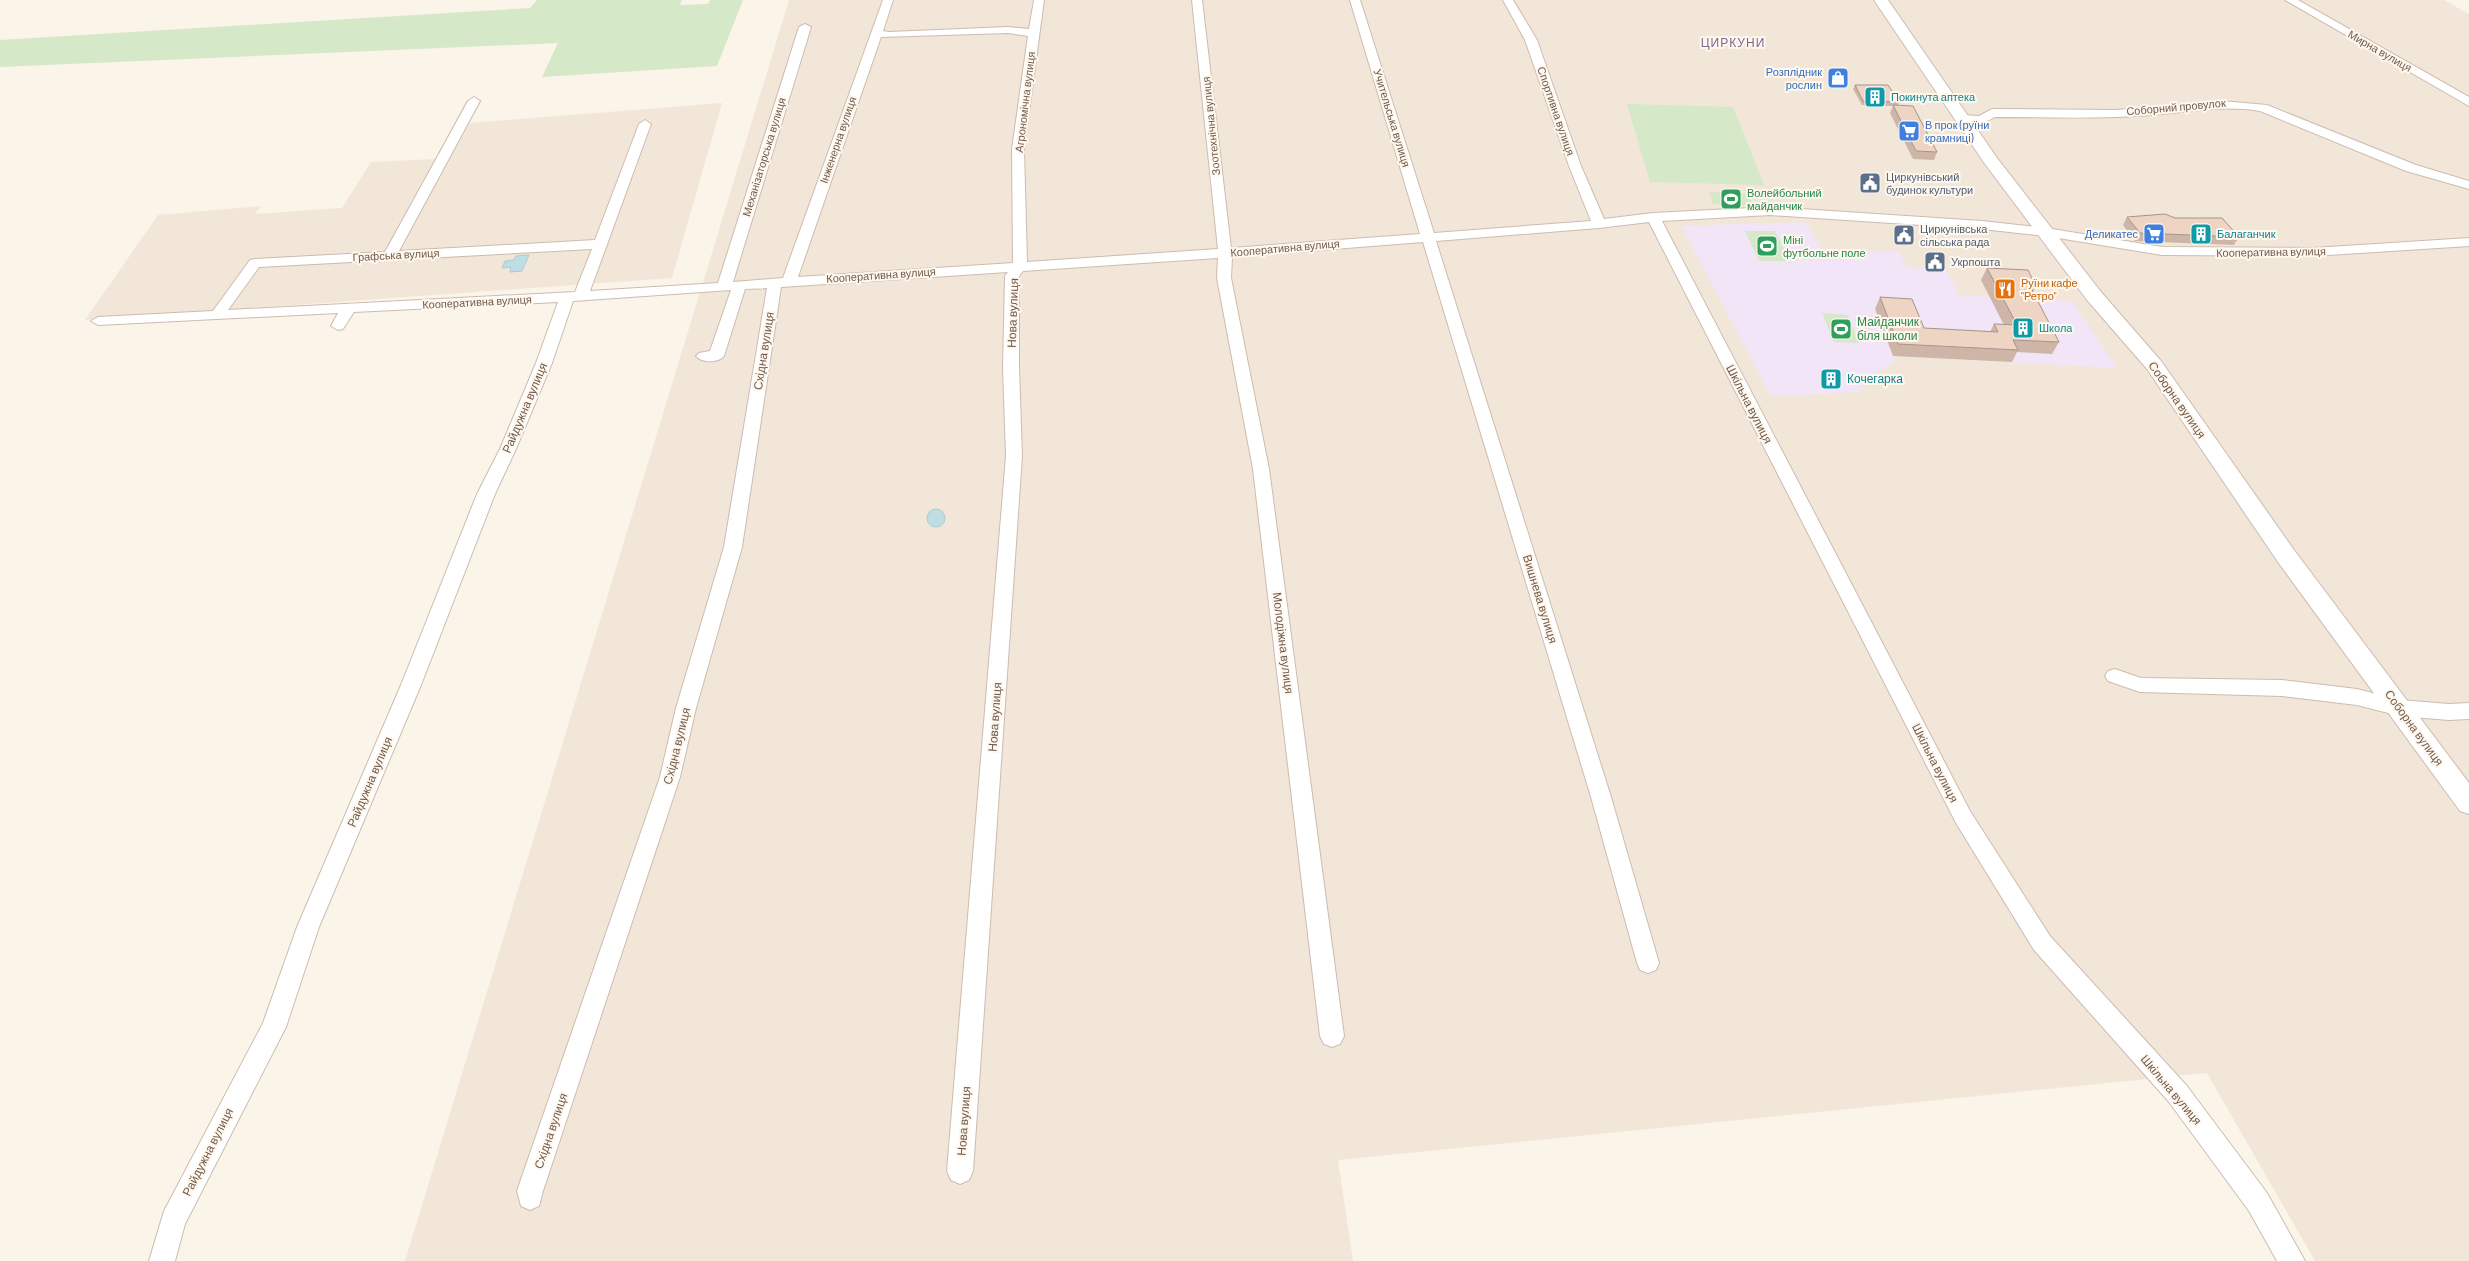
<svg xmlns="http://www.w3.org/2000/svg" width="2469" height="1261" font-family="Barlow,sans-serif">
  <rect width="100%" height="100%" fill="#fbf4e9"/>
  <path fill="#f2e6d8" d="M789,0h1655l25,14v1247h-154l-108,-188 -869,87 15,101h-948z
    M482,100l-13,23 253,-20 -50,175 -587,42 73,-105 103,-9 -6,8 87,-6 29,-46 64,-3 31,-58z"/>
  <path fill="#f1e5f7" d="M1806,222l15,28 78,2 8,16h38l14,27 113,6 45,67 -222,-12v6l-27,16 -8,14 -89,4 -90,-170z"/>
  <path fill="#d5e8c8" d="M537,0h145l-2,5 28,-1 2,-4h33l-26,66 -175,11 16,-34 -558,24v-27l530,-32z
    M1627,104l106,3 31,78 -114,-3z
    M1709,192l39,2 5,11 -40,-1z
    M1745,231h30l15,30h-31z
    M1822,313l26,2 11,28 -25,-1z"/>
  <path fill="#bfdee3" stroke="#a6cdd4" d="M529,255l-7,16 -12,1 1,-5 -9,1 3,-7 9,-1 2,-4z
    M927 518a9 9 0 1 1 18 0a9 9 0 1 1-18 0Z"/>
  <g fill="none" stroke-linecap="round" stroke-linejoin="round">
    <g stroke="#ccbcb0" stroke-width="2">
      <path id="minor" d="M883,0h10l-10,31 6,1 119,-5 21,2 5,-29h10l-20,149 3,113 191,-13 -26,-249h10l29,248 189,-14 -70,-234h10l74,233 157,-12 -22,-55 -44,-126 -22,-40h10l24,40 44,126 23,53 49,-6 117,-6 212,14 64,7 116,19 151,1 156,-10v8l-156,10 -151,-1 -116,-19 -64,-7 -212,-14 -108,6 308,590 80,125 137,150 80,107 38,68h-28l-28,-50 -80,-109 -135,-152 -78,-127 -307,-601 -50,6 -163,13 175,556 48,166 -3,7 -8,3 -8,-3 -3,-7 -46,-166 -168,-555 -191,15 -1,21 38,191 75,567 -4,8 -8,3 -8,-3 -4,-8 -67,-567 -36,-191 1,-20 -195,13 -4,5v92l3,88 -49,715 -4,9 -9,4 -9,-4 -4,-9 59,-715 -3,-88 2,-92 3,-4 -227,15 -39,260 -46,161 -16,69 -137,414 -4,15 -9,4 -9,-4 -4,-15 143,-414 16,-69 48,-161 43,-259 -22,1 -21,67c-6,7 -22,7 -28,0l3,-3 11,-2 21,-61 -158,11 -21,62 -36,86 -21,45 -74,191 -102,242 -33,100 -101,197 -10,37h-26l15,-50 99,-188 34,-96 104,-242 76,-191 23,-45 36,-86 22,-61 -204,10 -11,17 -5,1 -7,-4 7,-13 -240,12 -7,-4 7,-4 115,-6 37,-51 5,-1 130,-7 83,-151 6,-4 6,4 -81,150 196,-11 44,-116 6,-4 6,4 -61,167 128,-8 81,-256 6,-3 6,3 -78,255 50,-4zM1008,33l20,3 -16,113 1,114 -215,14 83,-240zM592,249l-17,43 -347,18 31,-43z
        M2285,0h13l171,97v9z
        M2222,101l45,4 149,60 53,16v8l-63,-18 -146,-60c-41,-7 -82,3 -123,5 -47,3 -95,1 -142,1 -10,6 -30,12 -39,2l6,-4 17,1 13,-7 124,1z
        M2115,669l26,9 141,2 75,9 43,11 49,4 20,-1v16l-20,1 -49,-4 -43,-11 -75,-9 -142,-4 -32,-11 -3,-5 3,-5z"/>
    </g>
    <g stroke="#ccbcb0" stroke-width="2">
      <path id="tertiary" d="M1874,0h14l109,158 104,134 60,69 133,189 175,233v31l-9,-3 -182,-249 -131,-193 -60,-69 -102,-136z"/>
    </g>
    <use href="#minor" fill="#fff" fill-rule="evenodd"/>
    <use href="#tertiary" fill="#fff" fill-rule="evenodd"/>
  </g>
  <path fill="#cdb6a8" d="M1855,85l44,17 -1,3 39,47 -3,8 -21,-1 -23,-46 3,-7 -31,-1 -9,-16z
    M2127,217l48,1 64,19 -5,8 -99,-4 -12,-16z
    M1987,268l49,18 -3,6 26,50 -7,12 -35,-2 -5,10 -119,-6 -18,-47 5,-12 44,31 66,4 4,-8 10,1 -23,-45z"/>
  <path fill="#eed4c3" stroke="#a79488" d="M1855,85h33l11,17 -36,-1z
    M1893,105l20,1 24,46 -21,-1z
    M2165,214l10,4h47l17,19 -99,-4 -13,-16z
    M1987,268l41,2 8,16h-6l29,56 -46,-2 5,10 -120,-6 -18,-47 32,2 12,29 74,4 -4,-8 23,1z"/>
  <defs>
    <g id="shop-square" transform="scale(1.125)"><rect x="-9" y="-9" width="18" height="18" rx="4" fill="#3f7fe0" stroke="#fef8ef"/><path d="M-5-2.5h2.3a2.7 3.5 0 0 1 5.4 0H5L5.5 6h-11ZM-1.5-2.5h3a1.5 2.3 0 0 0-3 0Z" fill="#fff"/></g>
    <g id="building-square" transform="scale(1.125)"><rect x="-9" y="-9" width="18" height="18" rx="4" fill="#0f9aa8" stroke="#fef8ef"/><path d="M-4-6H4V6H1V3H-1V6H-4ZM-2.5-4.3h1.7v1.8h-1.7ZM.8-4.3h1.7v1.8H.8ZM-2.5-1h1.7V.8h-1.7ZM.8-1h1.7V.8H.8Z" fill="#fff"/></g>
    <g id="supermarket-square" transform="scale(1.125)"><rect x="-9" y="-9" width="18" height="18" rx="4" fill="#3f7fe0" stroke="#fef8ef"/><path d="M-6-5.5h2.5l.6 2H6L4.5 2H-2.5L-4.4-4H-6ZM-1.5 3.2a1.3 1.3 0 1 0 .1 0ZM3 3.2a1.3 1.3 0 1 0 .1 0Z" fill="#fff"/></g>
    <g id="civic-square" transform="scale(1.125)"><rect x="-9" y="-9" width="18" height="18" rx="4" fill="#5c6f8a" stroke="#fef8ef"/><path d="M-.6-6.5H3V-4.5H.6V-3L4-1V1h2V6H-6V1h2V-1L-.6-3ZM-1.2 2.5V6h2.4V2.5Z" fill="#fff"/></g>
    <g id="stadium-square" transform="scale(1.125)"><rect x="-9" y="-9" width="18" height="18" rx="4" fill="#2e9e5b" stroke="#fef8ef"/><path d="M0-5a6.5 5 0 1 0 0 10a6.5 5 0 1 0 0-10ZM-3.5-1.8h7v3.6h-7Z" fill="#fff"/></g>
    <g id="restaurant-square" transform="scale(1.125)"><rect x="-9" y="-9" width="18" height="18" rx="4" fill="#e8710a" stroke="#fef8ef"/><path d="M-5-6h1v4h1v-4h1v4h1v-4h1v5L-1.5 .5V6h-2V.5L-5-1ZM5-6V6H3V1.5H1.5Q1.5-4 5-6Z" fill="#fff"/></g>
  </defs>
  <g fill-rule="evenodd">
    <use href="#shop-square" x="1838" y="78"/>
    <use href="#building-square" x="1875" y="97"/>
    <use href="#supermarket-square" x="1909" y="131"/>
    <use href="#civic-square" x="1870" y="183"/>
    <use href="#stadium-square" x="1731" y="199"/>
    <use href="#supermarket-square" x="2154" y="234"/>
    <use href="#building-square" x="2201" y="234"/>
    <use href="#civic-square" x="1904" y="235"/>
    <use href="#stadium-square" x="1767" y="246"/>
    <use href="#civic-square" x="1935" y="262"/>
    <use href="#restaurant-square" x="2005" y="289"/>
    <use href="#building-square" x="2023" y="328"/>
    <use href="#stadium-square" x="1841" y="329"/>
    <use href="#building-square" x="1831" y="379"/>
  </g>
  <g text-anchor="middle" stroke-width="4" stroke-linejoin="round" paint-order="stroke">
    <g font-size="11" fill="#735b4e" stroke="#fef8ef">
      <text transform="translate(2380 51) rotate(30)" y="4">Мирна вулиця</text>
      <text transform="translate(1025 102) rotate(-83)" y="4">Агрономічна вулиця</text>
      <text transform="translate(2176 107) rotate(-5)" y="4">Соборний провулок</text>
      <text transform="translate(1556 111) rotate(71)" y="4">Спортивна вулиця</text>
      <text transform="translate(1392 118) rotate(73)" y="4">Учительська вулиця</text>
      <text transform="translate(1211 126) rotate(-96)" y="4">Зоотехнічна вулиця</text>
      <text transform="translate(838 140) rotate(-71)" y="4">Інженерна вулиця</text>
      <text transform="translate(764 157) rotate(-73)" y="4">Механізаторська вулиця</text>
      <text transform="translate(1285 248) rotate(-5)" y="4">Кооперативна вулиця</text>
      <text transform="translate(2271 252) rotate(-1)" y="4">Кооперативна вулиця</text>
      <text transform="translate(396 255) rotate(-3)" y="4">Графська вулиця</text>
      <text transform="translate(881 275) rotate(-4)" y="4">Кооперативна вулиця</text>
      <text transform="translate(477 302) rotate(-3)" y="4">Кооперативна вулиця</text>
    </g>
    <g font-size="11" fill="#366cbe" stroke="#fef8ef" text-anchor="end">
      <text x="1822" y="76">Розплідник<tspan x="1822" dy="13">рослин</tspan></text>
      <text x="1925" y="129" text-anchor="start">В прок (руїни<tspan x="1925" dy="13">крамниці)</tspan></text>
      <text x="2138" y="238">Деликатес</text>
    </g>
    <g font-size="11" fill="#0d838f" stroke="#fef8ef" text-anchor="start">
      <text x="1891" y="101">Покинута аптека</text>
      <text x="2217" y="238">Балаганчик</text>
      <text x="2039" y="332">Школа</text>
    </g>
    <g font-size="11" fill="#4e5e75" stroke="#fef8ef" text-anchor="start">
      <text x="1886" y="181">Циркунівський<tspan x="1886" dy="13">будинок культури</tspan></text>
      <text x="1920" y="233">Циркунівська<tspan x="1920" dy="13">сільська рада</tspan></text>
      <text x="1951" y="266">Укрпошта</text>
    </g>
    <g font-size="11" fill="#27864d" stroke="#fef8ef" text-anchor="start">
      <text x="1747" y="197">Волейбольний<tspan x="1747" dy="13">майданчик</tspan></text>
      <text x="1783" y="244">Міні<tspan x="1783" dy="13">футбольне поле</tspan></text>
    </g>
    <g font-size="11" fill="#c56008" stroke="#fef8ef" text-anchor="start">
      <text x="2021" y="287">Руїни кафе<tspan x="2021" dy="13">"Ретро"</tspan></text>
    </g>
    <g font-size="12" letter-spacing="1" fill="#81668f" stroke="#fef8ef">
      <text x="1733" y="47">ЦИРКУНИ</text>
    </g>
    <g font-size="12" fill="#735b4e" stroke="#fef8ef">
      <text transform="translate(1013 313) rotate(-88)" y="4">Нова вулиця</text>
      <text transform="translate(764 351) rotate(-81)" y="4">Східна вулиця</text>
      <text transform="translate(2177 400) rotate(55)" y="4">Соборна вулиця</text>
      <text transform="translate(1749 404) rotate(63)" y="4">Шкільна вулиця</text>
      <text transform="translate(525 408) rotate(-67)" y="4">Райдужна вулиця</text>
      <text transform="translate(1540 599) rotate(73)" y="4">Вишнева вулиця</text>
      <text transform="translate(1283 643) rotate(83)" y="4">Молодіжна вулиця</text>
      <text transform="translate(995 717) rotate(-86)" y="4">Нова вулиця</text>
      <text transform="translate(2414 728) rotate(54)" y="4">Соборна вулиця</text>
      <text transform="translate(677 746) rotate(-76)" y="4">Східна вулиця</text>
      <text transform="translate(1935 763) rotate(63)" y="4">Шкільна вулиця</text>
      <text transform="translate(370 782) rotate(-67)" y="4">Райдужна вулиця</text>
      <text transform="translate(2171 1090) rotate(50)" y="4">Шкільна вулиця</text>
      <text transform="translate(964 1121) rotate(-86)" y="4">Нова вулиця</text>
      <text transform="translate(551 1131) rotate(-71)" y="4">Східна вулиця</text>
      <text transform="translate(208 1152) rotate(-63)" y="4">Райдужна вулиця</text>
    </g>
    <g font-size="12" fill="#27864d" stroke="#fef8ef" text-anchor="start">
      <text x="1857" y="326">Майданчик<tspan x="1857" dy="14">біля школи</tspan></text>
    </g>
    <g font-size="12" fill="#0d838f" stroke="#fef8ef" text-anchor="start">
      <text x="1847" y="383">Кочегарка</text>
    </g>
  </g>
</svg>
